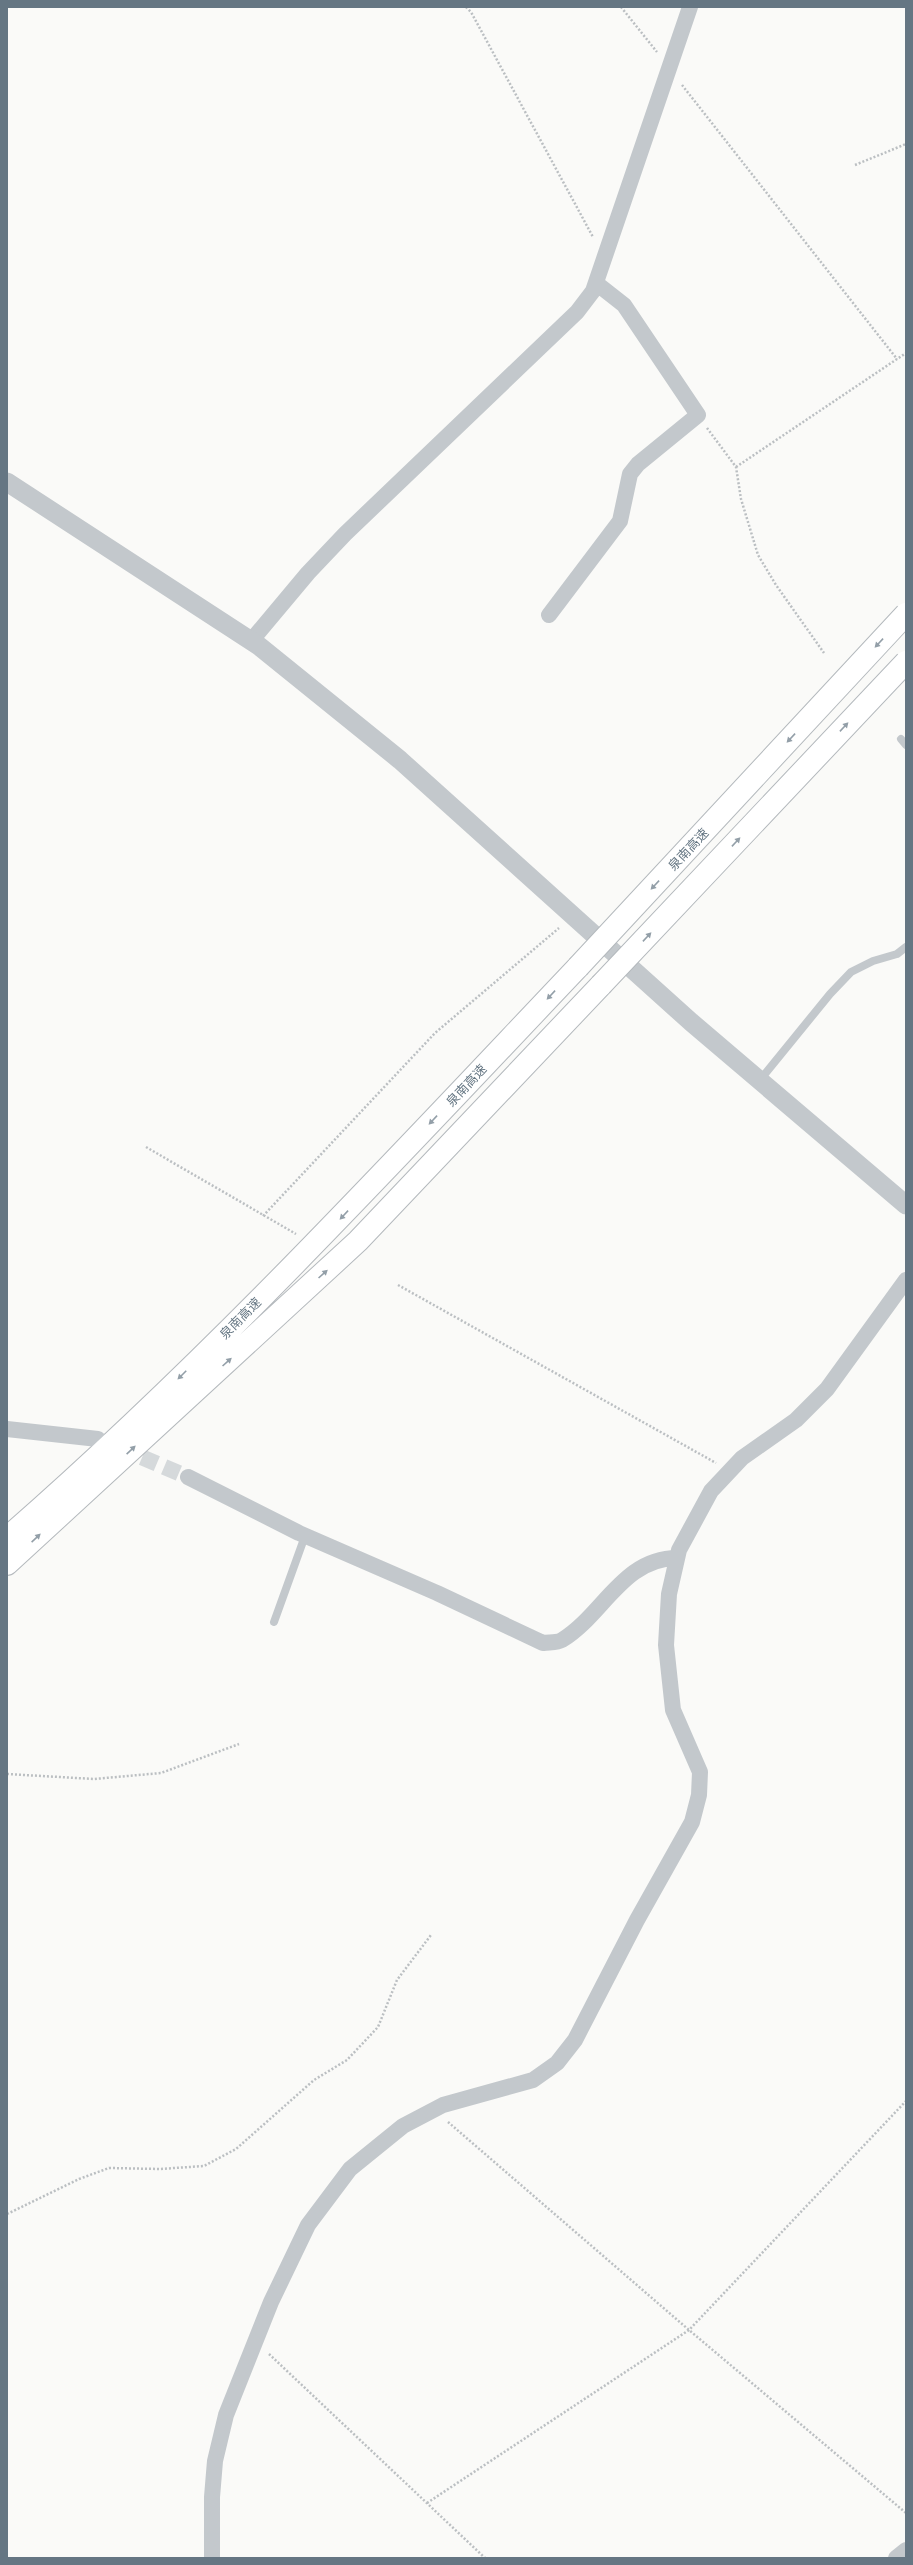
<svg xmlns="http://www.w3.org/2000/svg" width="913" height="2565" font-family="'Roboto Condensed','Noto Sans SC',sans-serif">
  <rect width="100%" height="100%" fill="#fafaf8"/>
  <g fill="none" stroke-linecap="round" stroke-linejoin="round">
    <path stroke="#d5d9db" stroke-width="16" stroke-dasharray="16 8" stroke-linecap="butt" d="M120,1448l68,29"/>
    <g stroke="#b4b9bd" stroke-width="24">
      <path id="motorway" d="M7,1538c203,-177 386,-376 571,-571
        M7,1564l351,-323 243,-256"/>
    </g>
    <path stroke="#bbbfc2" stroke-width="2.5" stroke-dasharray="2 2" stroke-linecap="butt" d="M466,7l5,5 122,225
      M621,7l36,45
      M682,85l215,274
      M855,165l51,-21
      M707,428l29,39 5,32 17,56 18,30 48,68
      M736,467l170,-114
      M146,1147l150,87
      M263,1216l172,-183 124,-105
      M398,1285l318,178
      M7,1774l87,5 67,-6 78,-29
      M448,2122l241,208 217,183
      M7,2214l72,-35 30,-11 51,1 44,-3 32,-17 78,-69 33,-20 31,-33 19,-47 34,-45
      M269,2354l216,204
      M427,2503l262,-173 217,-229"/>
    <path stroke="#c3c8cc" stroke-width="8" d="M901,739l5,6
      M760,1080l70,-86 21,-22 22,-11 24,-7 9,-7
      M274,1622l31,-86"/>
    <path stroke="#c3c8cc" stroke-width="16" d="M549,615l71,-94 10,-47 8,-10 60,-49 -74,-110 -28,-22
      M251,641l57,-68 37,-39 232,-222 16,-21 97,-284
      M7,1429l91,10
      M188,1477l111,56 138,60 106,50c6,-1 14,0 19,-3 41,-25 61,-82 115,-82
      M212,2558v-61l3,-36 11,-46 45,-113 37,-77 42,-56 53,-43 40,-21 90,-25 24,-17 18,-23 62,-120 55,-98 7,-27 1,-23 -27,-62 -7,-65 3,-51 10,-44 32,-59 31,-33 54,-38 31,-31 79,-109
      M896,2558l10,-8"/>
    <path stroke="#c3c8cc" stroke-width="19" d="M7,482l252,164 141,114 291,262 215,183"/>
    <use href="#motorway" stroke="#fff" stroke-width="22"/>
    <g stroke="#b4b9bd" stroke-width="24" stroke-linecap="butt">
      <path id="motorway-bridge" d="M578,967l328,-353
        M601,985l305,-323"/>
    </g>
    <use href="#motorway-bridge" stroke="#fff" stroke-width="22"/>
  </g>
  <defs><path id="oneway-solid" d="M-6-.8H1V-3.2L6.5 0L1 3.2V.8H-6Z"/></defs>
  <g fill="#939fa8">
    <use href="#oneway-solid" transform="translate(879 643) rotate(133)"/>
    <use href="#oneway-solid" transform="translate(844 727) rotate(-47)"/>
    <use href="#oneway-solid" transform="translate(791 738) rotate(133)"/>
    <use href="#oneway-solid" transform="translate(736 842) rotate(-47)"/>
    <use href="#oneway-solid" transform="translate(655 885) rotate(133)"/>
    <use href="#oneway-solid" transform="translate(647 937) rotate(-47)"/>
    <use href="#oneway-solid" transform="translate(551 995) rotate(133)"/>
    <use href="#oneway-solid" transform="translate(433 1120) rotate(133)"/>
    <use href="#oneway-solid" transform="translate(344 1215) rotate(133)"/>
    <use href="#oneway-solid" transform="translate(323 1274) rotate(-42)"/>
    <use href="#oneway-solid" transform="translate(227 1362) rotate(-42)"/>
    <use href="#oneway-solid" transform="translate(182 1375) rotate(135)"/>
    <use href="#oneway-solid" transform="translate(131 1450) rotate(-43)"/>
    <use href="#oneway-solid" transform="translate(36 1538) rotate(-43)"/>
  </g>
  <g text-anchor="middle" stroke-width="4" stroke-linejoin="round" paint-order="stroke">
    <g font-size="13" fill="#657683" stroke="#fff">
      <text transform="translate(688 849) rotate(-47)" y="5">泉南高速</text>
      <text transform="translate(466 1085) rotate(-47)" y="5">泉南高速</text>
      <text transform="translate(240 1318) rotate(-45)" y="5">泉南高速</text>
    </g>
  </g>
  <rect width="913" height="2565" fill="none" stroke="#657683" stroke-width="16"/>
</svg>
